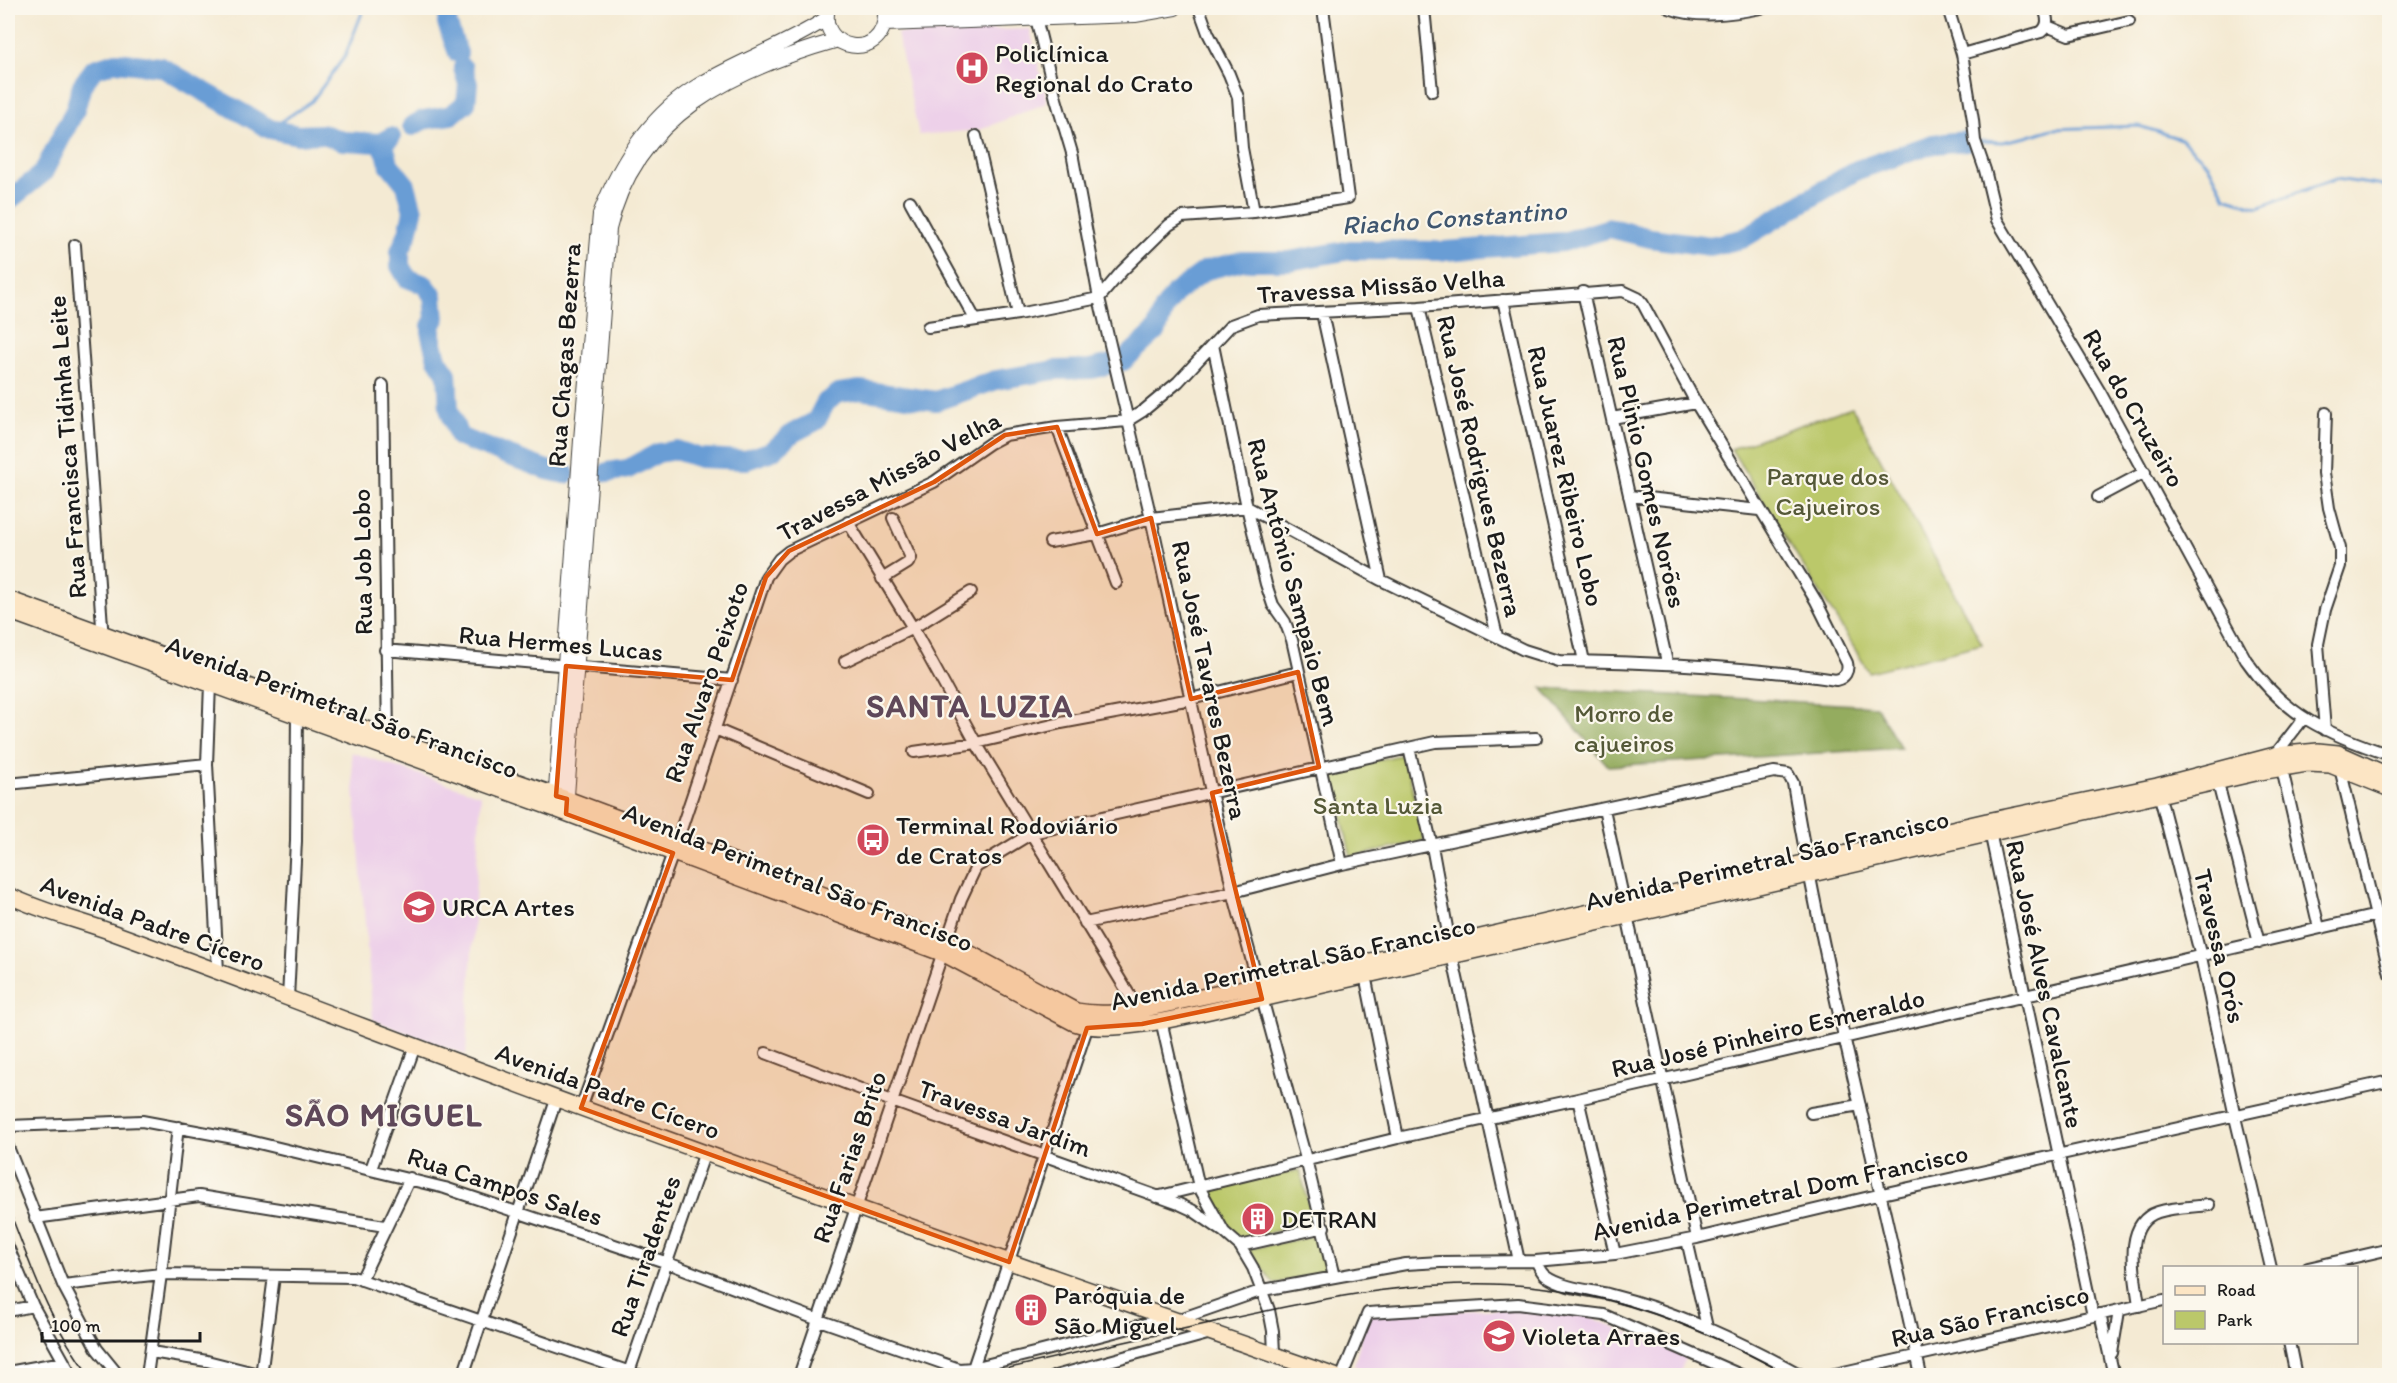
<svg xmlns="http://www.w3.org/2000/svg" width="2397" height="1383" font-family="Itim,sans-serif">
  <rect width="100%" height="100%" fill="#fbf7ec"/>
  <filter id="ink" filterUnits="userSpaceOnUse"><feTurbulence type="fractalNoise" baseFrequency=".0167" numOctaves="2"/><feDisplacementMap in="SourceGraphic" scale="12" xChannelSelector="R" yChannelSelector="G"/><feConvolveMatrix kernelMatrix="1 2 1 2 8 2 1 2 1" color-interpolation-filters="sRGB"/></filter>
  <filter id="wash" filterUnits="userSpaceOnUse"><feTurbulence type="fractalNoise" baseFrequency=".008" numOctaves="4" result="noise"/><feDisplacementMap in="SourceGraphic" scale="24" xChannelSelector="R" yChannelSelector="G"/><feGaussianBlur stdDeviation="1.35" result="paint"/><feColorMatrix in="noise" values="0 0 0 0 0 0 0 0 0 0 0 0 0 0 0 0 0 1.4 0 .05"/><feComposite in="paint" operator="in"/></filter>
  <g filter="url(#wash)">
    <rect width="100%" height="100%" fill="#f4ead3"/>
    <path fill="#edd0e9" d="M1030,29l17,74 -68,27 -60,5 -22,-102z
      M351,752l130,43 -15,260 -93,-35z
      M1532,1308l53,7 101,41 -7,20h-298l-27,-10 13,-52z"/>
    <path fill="#bbc86a" stroke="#6c7243" stroke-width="1.5" d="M1852,407l130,237 -113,28 -138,-223z
      M1405,754l19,87 -73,16 -20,-87z
      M1300,1170l13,51 -74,20 -16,-22 -16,-30z
      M1320,1235l9,36 -55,13 -26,-35z"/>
    <path fill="#94ac5e" stroke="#58643d" stroke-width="1.5" d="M1542,688l334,18 25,42 -293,18z"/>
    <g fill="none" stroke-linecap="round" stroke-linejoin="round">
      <path stroke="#699dd5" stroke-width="3" d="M270,129l42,-28 33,-45 19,-48
        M1979,141l23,1 24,-5 26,-8 87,-3 42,13 27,25 17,33 33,10 78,-28 54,8"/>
      <path stroke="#699dd5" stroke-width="20" d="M449,8l-2,15 11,30
        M412,126l11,-6 28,-5 15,-12 2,-19 -5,-16
        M380,143l6,9 3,12 17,21 7,26 -5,22 -8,18v15l7,12 18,7 8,11 2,23 -4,7v10l6,23 10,15 2,35 10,28 88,33 18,4
        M8,201l35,-28 32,-63 7,-25 12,-16 22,-7 45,5 109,62 28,6 25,-1 20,7 37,2 11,-6
        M608,472l20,-3 30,-16 18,-3 24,8 46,2 26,-9 21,-18 23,-12 10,-19 13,-9 21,-3 76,11 60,-21 59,-10 36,-1 32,-8 34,-31 7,-21 12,-17 30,-22 36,-9h47l61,-11 95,1 118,-9 47,-14 40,10 60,8 32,-7 115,-69 76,-26 34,-3"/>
    </g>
  </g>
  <g filter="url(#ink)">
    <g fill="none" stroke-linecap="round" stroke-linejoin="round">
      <g stroke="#3c3b37" stroke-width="14">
        <path id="minor" d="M1199,8l9,25 21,41 9,23 4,51 12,64
          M1424,8l8,83
          M1669,8c29,11 62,6 92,0
          M1948,8l14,46 11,66 2,21 10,29 12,50 103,172 146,268c39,56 81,74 144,95
          M1035,14l21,85 16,54 27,145 52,220 82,374 73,267 28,118
          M2047,26l22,9 60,-14
          M1962,54l79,-22c9,-7 6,-15 3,-24
          M976,136l42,178
          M910,201l65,118
          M75,245l28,395
          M1583,292l84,370
          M1503,300l81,361
          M1419,307l78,329
          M1322,313l59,267
          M928,327l90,-13 81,-16 23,-27 47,-46 13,-8 72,-5 94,-14 -25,-190
          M1213,345l34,162 19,77 7,21 12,17 7,18 50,224
          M383,385l5,352
          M1612,418l84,-15
          M1057,427l59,156
          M1629,496l130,14
          M2098,497l47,-25
          M848,522l65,106 63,115 165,271
          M882,579l26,-16 3,-5 -18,-40
          M385,650l347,30
          M845,661l68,-33 58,-36
          M210,684l-3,80 11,207
          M715,729l154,65
          M2325,730l-7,-86 7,-34 15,-44v-18l-11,-40 -5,-35 2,-60
          M1409,748l23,98 20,109 67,306
          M914,752l62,-9 85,-20 130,-24 107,-27
          M2275,755l28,-36
          M2340,768l50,206
          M2282,769l37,159
          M2218,783l41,160
          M8,784l199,-20
          M2158,789l43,168 34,160 36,151
          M1604,809l93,429
          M1989,827l104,489
          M1085,923l148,-31 109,-28 432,-92 14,2 5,9c33,200 87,395 128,593
          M1365,975l33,163
          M288,998l8,-157 1,-131
          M1161,1020l38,167 25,45 16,14 13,22 16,42 4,21 1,23
          M766,1053l126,48 287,103 13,6 32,22
          M1578,1099l37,155
          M581,1108l92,-255 93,-276 13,-18 10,-8 145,-69 56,-39 15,-8 52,-8 70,-6 16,-10 35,-29 53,-57 27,-10 161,-8 204,-16 15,7 5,6 53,99 120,198 31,62c2,8 -2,15 -11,17 -92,-14 -184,-18 -277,-19l-35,-11 -143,-70 -134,-73 -96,11 -54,16 -47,8
          M1811,1113l49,-8
          M8,1126l134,-5 108,20 195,47 223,75 148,56 143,50 14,-1 69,-17 126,-33
          M8,1147l55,138 34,64 22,27
          M371,1169l44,-123
          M1156,1197l242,-59 180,-39 812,-187
          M35,1218l164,-22 186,30
          M1687,1240l20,87
          M1240,1246l84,-19
          M8,1247l25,59 39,70
          M1536,1261c3,5 6,12 10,15 16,12 43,14 62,18 69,17 133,48 195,82
          M2308,1268l82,-19
          M361,1280l49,-102
          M63,1285l98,-11 192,3 289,99
          M2139,1306c-3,-28 -18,-82 19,-94 15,-5 35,-5 51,-7
          M8,1311l25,-5
          M2100,1314l14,62
          M1177,1320l86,-30 143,-26 34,-2 96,-1 79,-7 82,-16 185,-44 508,-113
          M2289,1342l7,34
          M151,1352l56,9 59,15
          M2112,1353l7,-42
          M973,1368l114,-340
          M8,1372l55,-10
          M628,1375l77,-223
          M147,1376l14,-102 17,-147
          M261,1376l13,-100
          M463,1376l93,-276
          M799,1376l162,-477 15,-32 56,-34 403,-91 101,-4
          M1055,1376l156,-43
          M1342,1376l26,-63 150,-9 86,11 139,61
          M1826,1376l338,-76"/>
      </g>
      <g stroke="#3c3b37" stroke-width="16">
        <path id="tertiary" d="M828,8c-11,44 56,54 57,7
          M885,12l199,-4
          M885,24l250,-9 40,-7
          M555,804l26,-364 19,-226c20,-52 51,-100 99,-129 42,-25 87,-40 127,-66
          M566,809l43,-580c26,-114 126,-160 229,-189"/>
      </g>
      <g stroke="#3c3b37" stroke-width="18">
        <path id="secondary" d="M8,599l380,138 179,62 380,142 129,70c22,4 42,2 64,-1l310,-66 537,-123 170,-35 118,-31 43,-4 20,2 52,23
          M8,611l547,198 389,145 130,69c42,15 141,-14 188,-24l998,-227 47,-8 23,1 60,24
          M8,895c34,17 71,25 106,38 85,31 169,63 253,95 320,121 644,235 968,348"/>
      </g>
      <use href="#minor" stroke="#fff" stroke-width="10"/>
      <use href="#tertiary" stroke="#fff" stroke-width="14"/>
      <use href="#secondary" stroke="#fce5c4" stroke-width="15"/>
      <path stroke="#1c1c1c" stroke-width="1.5" d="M8,1207c22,57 43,120 82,169
        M975,1376c78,-18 157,-36 235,-53 110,-24 224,-50 337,-35 85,11 168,46 242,88"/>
    </g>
  </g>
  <path fill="#de560d" fill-opacity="0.2" stroke="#de560d" stroke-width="4.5" stroke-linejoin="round" d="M1057,427l40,107 54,-16 40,181 107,-27 21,95 -107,26 50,206 -120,25 -55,4 -78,234 -428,-154 92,-255 -107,-39 1,-15 -11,-3 10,-130 166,14 34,-103 23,-26 145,-69 71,-47z"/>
  <defs>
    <g id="hospital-disc" transform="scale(1.725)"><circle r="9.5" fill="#d1495b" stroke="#fbf7ec"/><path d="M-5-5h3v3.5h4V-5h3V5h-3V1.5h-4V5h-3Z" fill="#fff"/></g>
    <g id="bus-disc" transform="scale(1.725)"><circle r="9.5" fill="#d1495b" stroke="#fbf7ec"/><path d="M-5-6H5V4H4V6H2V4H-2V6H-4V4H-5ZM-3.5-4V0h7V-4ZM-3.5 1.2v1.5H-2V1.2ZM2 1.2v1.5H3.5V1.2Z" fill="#fff"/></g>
    <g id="university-disc" transform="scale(1.725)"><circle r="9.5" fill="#d1495b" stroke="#fbf7ec"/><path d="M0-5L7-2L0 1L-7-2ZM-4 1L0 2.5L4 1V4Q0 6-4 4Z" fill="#fff"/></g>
    <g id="building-disc" transform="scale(1.725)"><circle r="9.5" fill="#d1495b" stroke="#fbf7ec"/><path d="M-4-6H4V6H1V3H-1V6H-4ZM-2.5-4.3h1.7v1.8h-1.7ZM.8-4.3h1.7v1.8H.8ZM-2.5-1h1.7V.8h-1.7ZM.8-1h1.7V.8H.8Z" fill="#fff"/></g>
    <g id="school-disc" transform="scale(1.725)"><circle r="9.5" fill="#d1495b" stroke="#fbf7ec"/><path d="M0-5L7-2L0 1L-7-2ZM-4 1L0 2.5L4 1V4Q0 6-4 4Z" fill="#fff"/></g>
  </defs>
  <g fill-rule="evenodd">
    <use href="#hospital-disc" x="972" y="68"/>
    <use href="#bus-disc" x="873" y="840"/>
    <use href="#university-disc" x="419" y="907"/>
    <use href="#building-disc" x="1258" y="1219"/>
    <use href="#building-disc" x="1031" y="1310"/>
    <use href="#school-disc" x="1499" y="1336"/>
  </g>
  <g text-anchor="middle" stroke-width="4.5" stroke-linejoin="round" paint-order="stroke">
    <g font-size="26" fill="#1c1c1c" stroke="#fbf7ec" text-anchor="start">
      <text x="995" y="62">Policlínica<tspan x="995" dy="30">Regional do Crato</tspan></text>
      <text x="896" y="834">Terminal Rodoviário<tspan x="896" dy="30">de Cratos</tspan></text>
      <text x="442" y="916">URCA Artes</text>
      <text x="1281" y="1228">DETRAN</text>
      <text x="1054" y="1304">Paróquia de<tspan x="1054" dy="30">São Miguel</tspan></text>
      <text x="1522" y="1345">Violeta Arraes</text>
    </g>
    <g font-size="26" fill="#1c1c1c" stroke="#fbf7ec">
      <text transform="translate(1381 286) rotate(-4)" y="9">Travessa Missão Velha</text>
      <text transform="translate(564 355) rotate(-86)" y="9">Rua Chagas Bezerra</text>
      <text transform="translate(2134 408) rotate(60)" y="9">Rua do Cruzeiro</text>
      <text transform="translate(67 447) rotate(-94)" y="9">Rua Francisca Tidinha Leite</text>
      <text transform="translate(1480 466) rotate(77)" y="9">Rua José Rodrigues Bezerra</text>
      <text transform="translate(1647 472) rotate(77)" y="9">Rua Plinio Gomes Norões</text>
      <text transform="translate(889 476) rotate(-28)" y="9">Travessa Missão Velha</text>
      <text transform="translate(1566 476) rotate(77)" y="9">Rua Juarez Ribeiro Lobo</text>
      <text transform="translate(362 562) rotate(-91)" y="9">Rua Job Lobo</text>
      <text transform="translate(1294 582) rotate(75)" y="9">Rua Antônio Sampaio Bem</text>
      <text transform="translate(561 643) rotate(5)" y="9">Rua Hermes Lucas</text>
      <text transform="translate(1210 680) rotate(78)" y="9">Rua José Tavares Bezerra</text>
      <text transform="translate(706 682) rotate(-71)" y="9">Rua Alvaro Peixoto</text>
      <text transform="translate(342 707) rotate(20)" y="9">Avenida Perimetral São Francisco</text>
      <text transform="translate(1767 860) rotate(-13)" y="9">Avenida Perimetral São Francisco</text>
      <text transform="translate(798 877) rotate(21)" y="9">Avenida Perimetral São Francisco</text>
      <text transform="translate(153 923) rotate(20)" y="9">Avenida Padre Cícero</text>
      <text transform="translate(2220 946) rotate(77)" y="9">Travessa Orós</text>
      <text transform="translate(1293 963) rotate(-12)" y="9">Avenida Perimetral São Francisco</text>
      <text transform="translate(2045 984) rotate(78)" y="9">Rua José Alves Cavalcante</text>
      <text transform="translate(1768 1033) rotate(-13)" y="9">Rua José Pinheiro Esmeraldo</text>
      <text transform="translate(608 1091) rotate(20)" y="9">Avenida Padre Cícero</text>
      <text transform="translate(1005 1118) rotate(20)" y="9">Travessa Jardim</text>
      <text transform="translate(849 1157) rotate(-71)" y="9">Rua Farias Brito</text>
      <text transform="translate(505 1186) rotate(18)" y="9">Rua Campos Sales</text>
      <text transform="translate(1780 1192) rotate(-12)" y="9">Avenida Perimetral Dom Francisco</text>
      <text transform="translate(645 1256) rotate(-71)" y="9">Rua Tiradentes</text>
      <text transform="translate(1990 1316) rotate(-13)" y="9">Rua São Francisco</text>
    </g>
    <g font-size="26" fill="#545837" stroke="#fbf7ec">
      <text x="1828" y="485">Parque dos<tspan x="1828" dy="30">Cajueiros</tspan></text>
      <text x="1624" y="722">Morro de<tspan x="1624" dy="30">cajueiros</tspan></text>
      <text x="1378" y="814">Santa Luzia</text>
    </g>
    <g font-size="27" font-style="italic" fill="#3f566f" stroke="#fbf7ec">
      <text transform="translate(1454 218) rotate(-4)" y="9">Riacho Constantino</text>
    </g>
    <g font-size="32" font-weight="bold" letter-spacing="1.5" fill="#5f4859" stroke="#fbf7ec">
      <text x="970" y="717">SANTA LUZIA</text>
      <text x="384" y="1126">SÃO MIGUEL</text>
    </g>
  </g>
  <rect width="2397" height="1383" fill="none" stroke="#fbf7ec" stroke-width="30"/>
  <rect x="2163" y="1266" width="195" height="78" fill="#fbf7ec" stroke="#a29f99" stroke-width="1.5"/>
  <rect x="2175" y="1286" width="30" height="9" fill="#fce5c4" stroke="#a29f99" stroke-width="1.5"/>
  <text x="2217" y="1296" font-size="18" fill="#1c1c1c">Road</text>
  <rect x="2175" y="1311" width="30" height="18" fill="#bbc86a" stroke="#a29f99" stroke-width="1.5"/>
  <text x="2217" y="1326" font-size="18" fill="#1c1c1c">Park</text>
  <path d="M42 1332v9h158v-9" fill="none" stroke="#1c1c1c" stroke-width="3"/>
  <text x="51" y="1332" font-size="18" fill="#1c1c1c" stroke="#fbf7ec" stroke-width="4.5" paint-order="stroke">100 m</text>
</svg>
